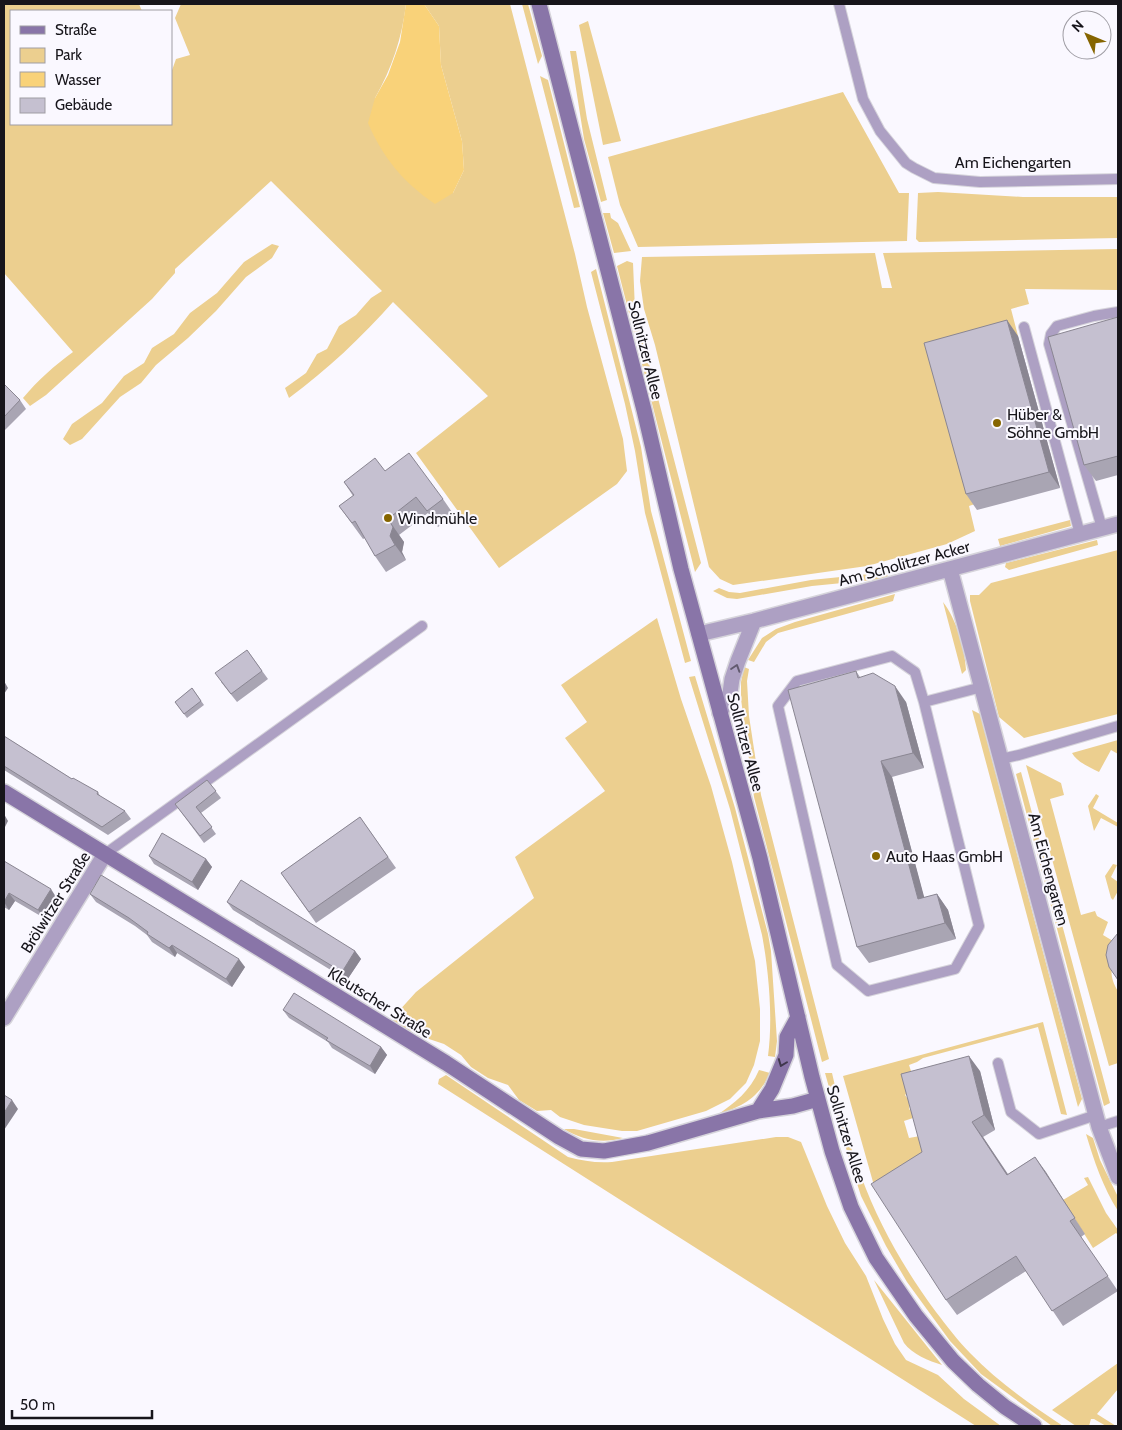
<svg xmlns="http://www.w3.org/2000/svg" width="1122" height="1430" font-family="Cabin,sans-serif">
  <rect width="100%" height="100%" fill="#faf8ff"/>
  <path fill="#eccf8f" d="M4,4h135l3,7h-131v113h160v-51l5,-14 14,-4 -15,-37 6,-14h225c-4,34 -14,64 -31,94l78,95 11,-23 -2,-29 -21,-76 -2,-39 -15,-22h86l65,250 12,53 36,132 4,32 -10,13 -118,84 -83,-115 72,-57 -95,-94c-31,35 -66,68 -104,96l-4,-10 21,-15 11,-19 10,-5 12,-23 17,-11 15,-17 11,-7 -111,-110 -96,88v4l-23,26 -106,96 -16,11 -7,-8c15,-18 32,-33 50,-46l-69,-79z
    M522,4h6l14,52 -4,8z
    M588,21l33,120 -18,4 -24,-120z
    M570,51h6l11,68 20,81 -6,2 -17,-63z
    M540,76l8,4 32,127 -6,1z
    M843,92l56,101h10l-2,48 -269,6 -18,-42 -12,-48z
    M938,192l85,5h95v41l-199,4 -3,-3 2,-46z
    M603,213h7l1,5 7,5 13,28 -17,2z
    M272,244l7,2 -7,12 -26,19 -30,34 -28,27 -32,27 -15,18 -21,14 -38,42 -12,6 -7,-6 9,-15 30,-21 22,-27 20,-13 8,-15 22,-14 16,-21 27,-20 27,-31z
    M1118,249v41l-93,-1 4,15 -18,5 7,27 -83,23 40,145 -6,2 6,25 -28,13 -80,22 -134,19 -13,-6 -11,-12 -54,-222 -11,-36 -4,-28 2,-24 233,-4 7,35h10l-9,-35z
    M627,261l6,2 2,47 66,253 -6,9 -78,-306z
    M596,269l45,178 10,64 40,150 -6,2 -40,-150 -10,-62 -10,-47 -34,-132z
    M1070,520l1,6 -71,20 -2,-7z
    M1097,540l1,5 -89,25 -4,-3 1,-4z
    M1118,550v164l-94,24 -25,-21 -29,-116v-6h9l12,-12z
    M886,571l2,6 -15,3 -61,6 -75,13 -10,-1 -14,-7 6,-3 10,4 11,1 71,-13 59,-6z
    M895,594l-2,7 -115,32 -12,9 -12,20 -6,-2 14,-22 14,-9 19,-7z
    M943,602c13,16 22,47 23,68l-4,4z
    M657,618l24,81 30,87 21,76 23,99 5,48v32l-6,24 -8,18 -16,16 -24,12 -69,20h-15l-38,-6 -24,-8 -9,-7 -14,1 -18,-11 -11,-15 -20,-7 -17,-11 -10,-12 -17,-11 -15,-5 -11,-9 -12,2 -13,-11 4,-8 19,-21 118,-94 -19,-41 90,-66 -40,-53 22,-16 -26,-37z
    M744,667l5,2 -2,12 2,35 12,79 68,264 -7,3 -68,-265 -13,-98v-17z
    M695,676l40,132 33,126 3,17 6,90 -2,16 -7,-1c5,-37 1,-84 -6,-121l-32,-126 -41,-132z
    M972,710l8,4 102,385 -4,8z
    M1118,740v14l-7,-4 -12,22c-10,-5 -22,-10 -27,-19z
    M1026,765l35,18 3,12 -14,4 31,116 14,-4 2,5 11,6 -5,13 15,9c-6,17 -11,31 0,47v72l-9,3z
    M1021,772l89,331 -6,3 -88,-332z
    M1096,794l3,2 -6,12 25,15v4l-17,-9 -7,13 -6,-25z
    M1113,864l4,1 -6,12 7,5v9l-5,9 -2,-2 -6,-22z
    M1043,1022l24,93 -6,-1 -23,-87 -115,31 -6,4 -8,3 3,9 -2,16 -5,5 5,7 -1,8 6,-6 4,12 -15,5 5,17 11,-2 7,22 -48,36 -6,-12 -30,-106z
    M759,1070l11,3c-12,26 -27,33 -53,42 18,-12 33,-24 42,-45z
    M825,1073h7c8,34 16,70 29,103 18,49 44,94 75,136 11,14 22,29 34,41 28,29 60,51 93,73h-11l-71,-52 -31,-33 -43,-59 -21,-36 -25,-50 -13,-41z
    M446,1075l122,82c15,4 28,6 44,5l164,-25h12l13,5 26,64 18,37 21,33 17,43 12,25 11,16 32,15 26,24 37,27h-25l-538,-342 1,-5z
    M564,1129h10l49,9c-21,6 -41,2 -59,-9z
    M1086,1134l7,4 7,22 18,37v14c-15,-24 -24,-50 -32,-77z
    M1088,1177l18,36 12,17v5l-2,-2 -23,15 -30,-48 25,-15 -4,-7z
    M874,1280l68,85c-13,-4 -30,-11 -38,-22z
    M1118,1363v26l-21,25 19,12h-10l-12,-7h-3l-2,7h-13l-24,-16z"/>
  <path fill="#f9d279" d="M406,4h18l15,22 2,39 21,76 2,29 -11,23 -18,11c-32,-22 -52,-46 -67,-81l7,-25 13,-23 12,-33z"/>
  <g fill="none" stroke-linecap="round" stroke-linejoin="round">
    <g stroke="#d6d4db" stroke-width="12">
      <path id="lane" d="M839,4l24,95 17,32 26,32 8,5 20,10 46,4 138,-3
        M1024,327l56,207
        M1102,528l-53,-184 2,-10 6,-8 37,-10 24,-4
        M892,656l23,16 9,30 55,224 -24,43 -87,22 -31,-26 -59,-259 19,-25z
        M924,702l58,-15
        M1001,759l18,-4 99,-29
        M105,854l317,-228
        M998,1063l13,49 28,22 57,-19
        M1099,1127l19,-6"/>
    </g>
    <g stroke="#d6d4db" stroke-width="18">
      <path id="street" d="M950,569l149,558 19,50
        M699,634l55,-13 364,-97
        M720,713l10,-20 2,-14 6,-18 16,-40
        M4,1018l101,-164"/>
    </g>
    <g stroke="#d6d4db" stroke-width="18">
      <path id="secondary" d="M539,4l105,406 37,159 79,289 52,219 20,74 19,56 25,51 40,58 37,45 25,24 27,22 29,19
        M4,792l442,271 113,74 22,12 23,2 44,-8 110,-32 35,-5 25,-7
        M758,1111l14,-22 14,-34 1,-18 11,-20"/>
    </g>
    <use href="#lane" stroke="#ada0c3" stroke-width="10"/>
    <use href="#street" stroke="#ada0c3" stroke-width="15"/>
    <use href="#secondary" stroke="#8975a8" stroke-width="15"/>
  </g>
  <path fill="#a9a5b3" d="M1118,317v158l-22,6 -12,-16z
    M1018,336l42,152 -83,22 -11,-16z
    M4,384l16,16 6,9 -22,22z
    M385,471l58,28 11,16 -16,12 -10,-14 -29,22 5,7 -2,10 4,8 -20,12 -11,-16 -10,-18 -2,1 -24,-33 14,-10 -9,-14z
    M247,650l21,29 -31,23 -16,-20z
    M856,671l4,6 46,25 18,66 -32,9 32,121 13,-4 11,16 8,29 -87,24 -12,-16z
    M192,688l12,17 -17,13 -12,-16z
    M4,736l68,43 26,13 2,4 25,15 6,8 -23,16 -104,-65z
    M207,780l14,18 -20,15 15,21 -12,9 -29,-39z
    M360,817l36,51 -80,55 -35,-50z
    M149,856l57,3 6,8 -14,23 -44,-26z
    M4,861l52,36 -12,21 -29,-17 -6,9 -5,-3z
    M90,894l155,73 -13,20 -55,-34 -2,4 -23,-15 -5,-7 -12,-9 -39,-24z
    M227,902l128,49 6,8 -14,21 -114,-70z
    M283,1010l98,37 6,8 -12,19 -43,-26 -4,-6 -39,-24z
    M980,1071l15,59 -12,7 25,37 27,-17 50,77 -4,3 37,54 -55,35 -37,-55 -69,44 -11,-15 -24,-148z"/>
  <path fill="#8a8692" d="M1007,320l11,16 42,152 -11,-16z
    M388,519l16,23 -2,10 4,8 -11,-15 -5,-9z
    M4,681l4,7 -4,6z
    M895,686l11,16 18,66 -11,-15z
    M881,761l11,16 37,138 -11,-16z
    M4,814l4,7 -4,8z
    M206,859l6,8 -14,23 -6,-8z
    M51,889l5,8 -12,21 -6,-8z
    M9,893l6,8 -6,9 -5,-8z
    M937,894l11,16 8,29 -11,-16z
    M172,945l5,8 -2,4 -6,-9z
    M355,951l6,8 -14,21 -5,-8z
    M239,959l6,8 -13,20 -6,-8z
    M381,1047l6,8 -12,19 -5,-8z
    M969,1056l11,15 15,59 -11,-15z
    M12,1100l6,9 -14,21v-17z
    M972,1122l11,15 35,53 -11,-15z
    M1035,1157l11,15 39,62 -10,-16z"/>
  <path fill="#c5c0d0" stroke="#8a8692" d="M1118,317v139l-34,9 -36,-128z
    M1007,320l42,152 -83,22 -42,-151z
    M4,384l16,16 -16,17z
    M409,453l34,46 -16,12 -11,-14 -28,22 5,8 -3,9 5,9 -20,11 -20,-35 -3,2 -13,-17 15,-11 -10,-13 31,-24 10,13z
    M247,650l15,21 -31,23 -16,-21z
    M856,671l2,7 15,-5 22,13 18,67 -32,8 37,138 19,-5 8,29 -88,24 -69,-257z
    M192,688l9,13 -17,13 -9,-12z
    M4,736l68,43 1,-1 25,14 -1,2 28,17 -23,16 -98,-61z
    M207,780l9,11 -20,16 16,20 -12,9 -25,-32z
    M360,817l28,40 -79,55 -28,-39z
    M162,833l44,26 -14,23 -43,-26z
    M4,861l47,28 -13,21 -29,-17 -5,9z
    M101,875l138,84 -13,20 -54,-34 -3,3 -22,-14 1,-2 -19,-14 -39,-24z
    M241,880l114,71 -13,21 -115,-70z
    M1118,933v47l-9,-13 -3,-12 2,-10z
    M294,993l87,54 -11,19 -44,-26 2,-2 -45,-28z
    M969,1056l15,59 -12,7 35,53 28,-18 40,61 -5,3 38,55 -56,35 -36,-55 -70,44 -75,-116 51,-32 -21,-78z
    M4,1095l8,5 -8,13z"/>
  <defs><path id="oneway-chevron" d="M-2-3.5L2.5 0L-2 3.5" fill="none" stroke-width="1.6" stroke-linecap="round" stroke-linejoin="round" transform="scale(1.25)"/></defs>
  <use stroke="#625a6f" href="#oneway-chevron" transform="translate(736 668) rotate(-72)"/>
  <use stroke="#3f374c" href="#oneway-chevron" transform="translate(782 1063) rotate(111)"/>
  <g fill="#866500" stroke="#faf8ff" stroke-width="2">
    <circle cx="997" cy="423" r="5"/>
    <circle cx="388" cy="518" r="5"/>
    <circle cx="876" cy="856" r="5"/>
  </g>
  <g text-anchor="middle" stroke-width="4" stroke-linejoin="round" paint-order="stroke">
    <g font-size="16" fill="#17151b" stroke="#faf8ff">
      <text x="1013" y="168">Am Eichengarten</text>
      <text transform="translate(646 350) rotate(76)" y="6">Sollnitzer Allee</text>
      <text transform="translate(904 563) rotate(-15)" y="6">Am Scholitzer Acker</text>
      <text transform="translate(746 742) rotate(75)" y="6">Sollnitzer Allee</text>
      <text transform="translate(1049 869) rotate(75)" y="6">Am Eichengarten</text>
      <text transform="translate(55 902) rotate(-58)" y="6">Brölwitzer Straße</text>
      <text transform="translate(380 1002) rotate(32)" y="6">Kleutscher Straße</text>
      <text transform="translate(847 1134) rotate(73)" y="6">Sollnitzer Allee</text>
    </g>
    <g font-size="16" fill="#17151b" stroke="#faf8ff" text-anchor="start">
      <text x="1007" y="420">Hüber &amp;<tspan x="1007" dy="18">Söhne GmbH</tspan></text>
      <text x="398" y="524">Windmühle</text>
      <text x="886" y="862">Auto Haas GmbH</text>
    </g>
  </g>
  <rect width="1122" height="1430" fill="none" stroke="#17151b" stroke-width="10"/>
  <rect x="10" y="10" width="162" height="115" fill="#faf8ff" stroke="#9f9da4"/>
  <rect x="20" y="26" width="25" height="8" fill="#8975a8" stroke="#9f9da4"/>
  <text x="55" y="35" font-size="15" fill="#17151b">Straße</text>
  <rect x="20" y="48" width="25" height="15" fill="#eccf8f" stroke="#9f9da4"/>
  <text x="55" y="60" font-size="15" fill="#17151b">Park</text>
  <rect x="20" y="72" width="25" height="15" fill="#f9d279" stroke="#9f9da4"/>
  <text x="55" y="85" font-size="15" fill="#17151b">Wasser</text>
  <rect x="20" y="98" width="25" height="15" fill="#c5c0d0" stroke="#9f9da4"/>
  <text x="55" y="110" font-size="15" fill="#17151b">Gebäude</text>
  <g transform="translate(1087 35) rotate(314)"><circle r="24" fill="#faf8ff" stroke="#9f9da4"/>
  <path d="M0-4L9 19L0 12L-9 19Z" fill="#866500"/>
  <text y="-8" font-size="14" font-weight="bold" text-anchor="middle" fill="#17151b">N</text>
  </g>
  <path d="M12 1410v8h140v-8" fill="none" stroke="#17151b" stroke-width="2.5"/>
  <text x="20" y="1410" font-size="15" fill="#17151b" stroke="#faf8ff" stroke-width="4" paint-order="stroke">50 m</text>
</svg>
